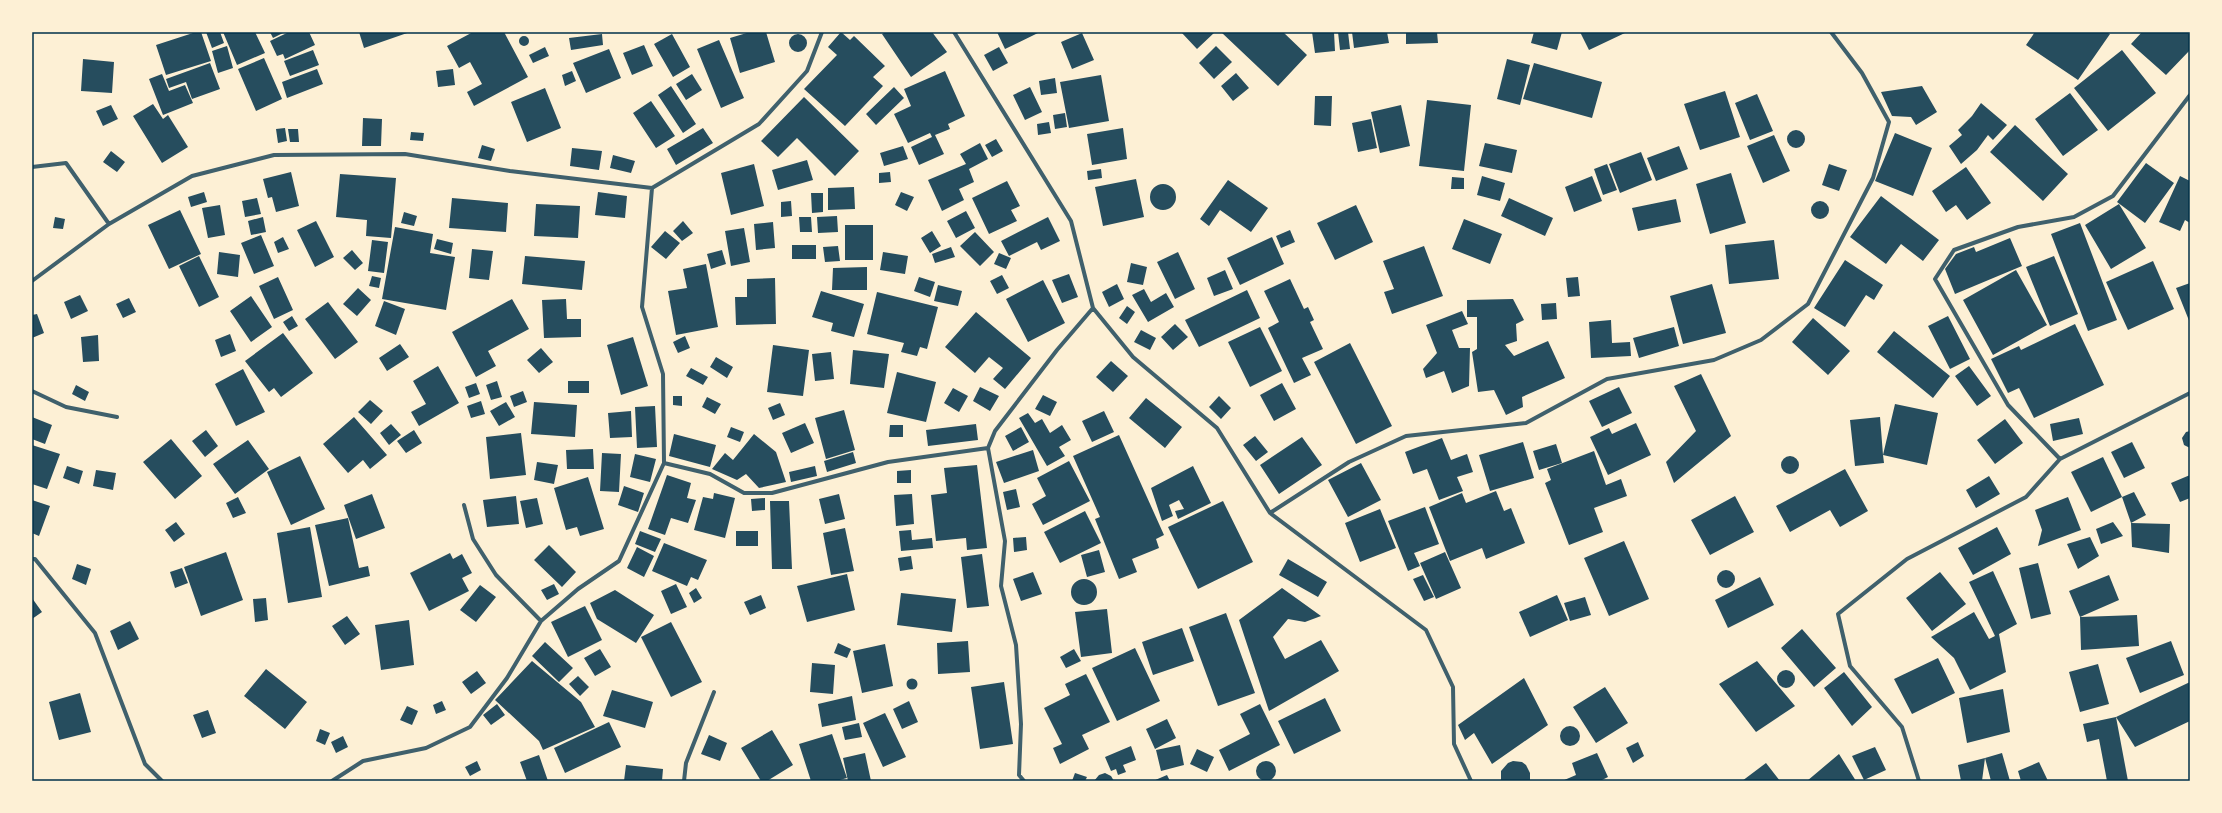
<svg xmlns="http://www.w3.org/2000/svg" width="2222" height="813" font-family="Jost,sans-serif">
  <rect width="100%" height="100%" fill="#fdf0d5"/>
  <path fill="#264d5e" d="M196,32h5l10,29 -45,14 -10,-30z
    M206,32h14l4,11 -12,5z
    M223,32h32l10,21 -28,12z
    M270,32h15l-12,6z
    M289,32h20l6,13 -30,14 -2,-5 -6,2 -7,-15z
    M359,32h51l-46,16z
    M473,32h31l24,45 -54,29 -7,-14 15,-8 -12,-22 -11,6 -12,-22z
    M750,32h16l9,30 -35,11 -10,-35z
    M841,32l9,8 4,-4 31,30 -12,11 10,9 -38,40 -41,-37 33,-34 -9,-8z
    M886,32h46l15,20 -36,25 -29,-43z
    M997,32h43l-35,17z
    M1181,32h34l-18,17z
    M1221,32h62l24,23 -29,31z
    M1312,32h22l1,19 -20,2z
    M1338,32h10l2,17 -10,1z
    M1352,32h35l2,11 -35,5z
    M1406,32h31l1,11 -32,1z
    M1534,32h28l-5,18 -26,-7z
    M1580,32h47l-38,18z
    M2035,32h71l4,2 -32,46 -52,-35z
    M2142,32h45l3,3v15l-24,25 -35,-31z
    M1082,33l12,27 -22,9 -11,-27z
    M789 43a9 9 0 1 1 18 0a9 9 0 1 1-18 0Z
    M602,34l1,11 -32,5 -2,-12z
    M672,34l18,33 -17,10 -19,-33z
    M519 41a5 5 0 1 1 10 0a5 5 0 1 1-10 0Z
    M719,40l25,58 -23,10 -24,-59z
    M644,45l9,21 -21,9 -9,-22z
    M227,46l6,22 -15,5 -6,-22z
    M1216,46l16,16 -18,17 -15,-16z
    M545,47l4,9 -16,7 -4,-8z
    M999,47l9,16 -15,8 -9,-16z
    M609,49l12,29 -35,15 -13,-30z
    M313,50l6,15 -29,11 -6,-15z
    M2122,50l34,43 -48,38 -34,-43z
    M264,58l18,41 -26,12 -18,-42z
    M83,59l31,3 -2,31 -31,-2z
    M1507,59l23,6 -10,40 -23,-6z
    M210,63l10,26 -28,10 -6,-17 -17,6 -3,-9z
    M1534,63l68,19 -10,36 -69,-19z
    M317,69l6,15 -36,14 -5,-16z
    M453,69l2,16 -17,2 -2,-16z
    M572,71l4,10 -11,5 -3,-11z
    M945,71l20,45 -17,8 2,5 -15,6 9,19 -25,11 -8,-18 21,-10 -2,-4 -22,10 -14,-29 17,-8 -7,-17z
    M1236,73l13,15 -16,13 -12,-15z
    M162,74l7,17 16,-6 8,18 -30,12 -14,-36z
    M692,74l10,16 -16,10 -10,-16z
    M1101,75l8,46 -40,7 -9,-46z
    M1055,78l2,15 -16,2 -2,-14z
    M671,86l25,38 -13,9 -25,-38z
    M1922,86l15,26 -21,13 -5,-8 -19,-1 -11,-24z
    M894,87l10,11 -28,27 -10,-11z
    M1030,87l12,25 -17,8 -12,-25z
    M545,88l16,40 -34,14 -16,-40z
    M1725,91l15,46 -40,13 -16,-46z
    M2070,93l28,37 -35,26 -28,-37z
    M1757,94l16,37 -23,9 -15,-37z
    M1315,96h17l-1,30 -17,-1z
    M804,97l55,54 -24,25 -38,-38 -19,19 -17,-16z
    M1427,100l44,5 -7,66 -45,-5z
    M651,101l24,35 -19,12 -23,-35z
    M1981,103l26,22 -14,15 -5,-5 -11,15 -16,14 -12,-18 13,-11 -4,-5 14,-14z
    M153,104l10,15 5,-4 20,32 -26,16 -29,-47z
    M111,105l7,14 -15,7 -7,-15z
    M1401,105l9,41 -30,7 -9,-41z
    M1065,113l2,14 -12,2 -2,-14z
    M363,118l19,1 -1,27h-19z
    M1371,119l6,29 -19,4 -6,-29z
    M1049,122l2,11 -13,2 -1,-11z
    M2015,125l53,49 -25,27 -53,-49z
    M285,128l2,13 -9,2 -2,-14z
    M703,128l10,15 -37,22 -9,-16z
    M1123,128l4,31 -35,6 -5,-31z
    M288,129h10l1,13h-9z
    M1787 139a9 9 0 1 1 18 0a9 9 0 1 1-18 0Z
    M411,132l13,1 -1,8 -13,-1z
    M1895,133l37,15 -19,48 -38,-15z
    M1774,135l16,36 -27,12 -16,-37z
    M996,139l7,12 -11,6 -7,-12z
    M980,143l8,16 -19,10 5,13 -15,7 5,11 -22,11 -14,-31 38,-16 -6,-10z
    M1485,143l32,7 -5,23 -33,-7z
    M482,145l13,4 -4,12 -13,-3z
    M903,146l5,13 -24,7 -4,-13z
    M1679,146l9,23 -32,12 -9,-23z
    M572,148l30,3 -3,19 -29,-4z
    M111,151l14,11 -8,10 -14,-10z
    M1641,152l11,28 -32,13 -11,-29z
    M613,155l22,6 -4,12 -21,-5z
    M807,160l6,20 -35,10 -6,-20z
    M2146,163l28,20 -29,40 -28,-21z
    M754,164l10,42 -33,9 -10,-42z
    M1607,164l10,26 -14,5 -9,-26z
    M1829,164l18,6 -8,21 -17,-6z
    M1966,167l25,36 -24,17 -11,-15 -10,7 -14,-21z
    M1101,169l1,9 -14,2 -1,-9z
    M291,172l8,34 -23,6 -4,-15 -4,1 -5,-19z
    M890,172l1,10 -12,1v-10z
    M1731,173l15,50 -36,11 -14,-50z
    M340,174l56,4 -5,60 -25,-2 1,-16 -31,-3z
    M1482,176l23,7 -5,18 -23,-6z
    M1592,176l10,25 -28,11 -9,-25z
    M2180,176l10,5v42l-5,-3 -5,11 -21,-9z
    M1452,177l12,1v11h-13z
    M1136,179l8,38 -41,9 -8,-39z
    M1228,180l40,28 -17,24 -31,-22 -11,16 -9,-7z
    M1007,181l13,25 -9,4 6,11 -28,13 -17,-36z
    M1150 197a13 13 0 1 1 26 0a13 13 0 1 1-26 0Z
    M854,187l1,22 -27,1v-22z
    M204,192l3,10 -16,5 -3,-10z
    M598,192l29,4 -2,22 -30,-3z
    M901,192l13,5 -7,14 -12,-6z
    M811,193h12v19l-11,1z
    M1881,196l58,44 -16,21 -22,-17 -15,20 -36,-27z
    M257,198l4,16 -16,3 -3,-16z
    M452,198l56,5 -2,29 -57,-4z
    M1509,198l44,20 -8,18 -44,-20z
    M1676,199l5,23 -43,9 -6,-23z
    M791,201l1,15 -11,1v-15z
    M1811 210a9 9 0 1 1 18 0a9 9 0 1 1-18 0Z
    M536,204l44,2 -2,32 -44,-2z
    M2119,204l27,44 -35,21 -26,-44z
    M220,205l5,30 -17,3 -6,-30z
    M1356,205l17,37 -38,18 -18,-37z
    M180,210l21,44 -32,15 -21,-44z
    M966,211l9,17 -19,10 -9,-17z
    M404,212l13,4 -3,10 -13,-3z
    M837,216l1,16 -20,1 -1,-16z
    M55,217l10,2 -2,10 -10,-1z
    M263,217l3,15 -15,3 -3,-14z
    M799,217h12l1,15h-12z
    M1048,217l12,24 -19,9 -4,-8 -28,14 -8,-15z
    M1464,219l38,15 -12,30 -38,-15z
    M316,221l18,36 -19,10 -18,-37z
    M683,221l10,12 -11,8 -9,-10z
    M773,222l2,26 -19,2 -2,-26z
    M2080,223l37,97 -29,11 -37,-97z
    M845,225h28v35h-28z
    M395,227l38,7 -3,19 25,4 -9,53 -64,-11z
    M744,228l6,34 -19,4 -6,-35z
    M1290,230l5,12 -14,6 -5,-12z
    M665,231l15,12 -14,16 -15,-12z
    M932,231l9,15 -11,7 -9,-15z
    M975,232l19,20 -14,14 -20,-20z
    M261,235l13,31 -20,8 -13,-31z
    M283,237l6,12 -11,4 -4,-11z
    M1272,237l12,27 -44,21 -13,-27z
    M2010,238l12,28 -67,28 -10,-25 11,-15 18,-7 2,5z
    M437,239l16,4 -2,11 -17,-5z
    M372,240l16,2 -4,31 -16,-2z
    M1774,240l5,39 -50,5 -4,-39z
    M792,245h24v14h-24z
    M838,246l2,15 -15,1 -2,-15z
    M1424,246l19,50 -51,18 -8,-22 10,-3 -11,-28z
    M951,247l4,10 -20,6 -3,-9z
    M472,249l21,2 -4,29 -20,-2z
    M352,250l11,13 -8,7 -12,-12z
    M722,250l4,14 -15,5 -4,-15z
    M219,252l21,3 -2,22 -21,-3z
    M883,252l25,4 -3,18 -25,-4z
    M1178,252l17,37 -20,10 -18,-37z
    M999,253l12,5 -5,11 -12,-5z
    M199,256l20,41 -20,10 -20,-41z
    M525,256l60,5 -3,29 -60,-6z
    M2054,256l24,58 -28,12 -24,-59z
    M1845,260l38,25 -9,15 -8,-5 -21,32 -31,-19z
    M2153,261l21,48 -46,21 -22,-48z
    M1131,263l16,4 -4,18 -16,-3z
    M706,264l12,63 -42,8 -8,-44 19,-3 -4,-19z
    M867,267v23h-35l1,-22z
    M1225,270l8,19 -19,7 -7,-18z
    M2016,270l31,55 -54,30 -30,-55z
    M1069,274l9,23 -16,6 -10,-23z
    M1002,275l7,13 -12,6 -7,-13z
    M372,276l9,2 -2,10 -10,-2z
    M278,277l15,33 -19,9 -15,-33z
    M919,277l16,5 -5,15 -16,-6z
    M1578,277l2,19 -12,1 -2,-19z
    M775,278l1,46 -40,1 -1,-28h12v-18z
    M1290,279l14,30 4,-2 6,13 -4,2 13,27 -21,9 9,17 -17,8 -26,-55 11,-6 -15,-31z
    M1043,280l22,43 -37,19 -22,-43z
    M2190,283v40l-14,-35z
    M1117,284l7,15 -15,8 -7,-15z
    M1712,284l14,49 -43,11 -13,-48z
    M938,285l24,6 -4,15 -24,-5z
    M358,288l13,12 -14,16 -14,-12z
    M1144,289l7,13 15,-9 8,14 -26,15 -16,-27z
    M1247,290l13,28 -61,29 -14,-27z
    M821,291l43,13 -10,33 -23,-6 2,-8 -21,-6z
    M877,292l61,15 -11,42 -7,-2 -3,9 -16,-4 3,-9 -37,-9z
    M80,295l8,16 -17,8 -7,-17z
    M251,296l21,31 -21,15 -21,-31z
    M129,298l7,14 -13,6 -7,-14z
    M512,299l17,30 -41,22 8,15 -20,11 -24,-45z
    M566,299l1,20h14v18l-37,1 -2,-38z
    M1513,299l11,21 -8,4 1,17 -12,4 9,11 34,-15 17,37 -43,19 1,10 -17,8 -12,-25 -16,2 -6,-40 5,-3v-32h-10v-17z
    M384,301l21,8 -9,26 -21,-9z
    M328,302l30,40 -23,17 -30,-40z
    M1556,303l1,16 -15,1 -1,-16z
    M1127,306l8,6 -8,12 -8,-6z
    M1462,311l6,13 -16,6 7,18h11l-1,38 -17,7 -8,-22 -18,7 -3,-9 14,-16 -11,-28z
    M976,312l55,46 -26,31 -12,-10 10,-11 -14,-11 -14,16 -30,-26z
    M37,314l7,19 -12,5v-23z
    M292,316l6,10 -9,5 -6,-9z
    M1948,316l22,43 -20,10 -22,-43z
    M1813,318l37,33 -22,24 -36,-33z
    M1611,320l1,23 18,-1 1,14 -40,2 -2,-36z
    M1175,324l13,13 -15,13 -12,-13z
    M2075,324l29,61 -70,33 -15,-30 -11,5 -17,-34 28,-13 2,4z
    M1260,327l22,44 -32,16 -22,-45z
    M1674,327l5,19 -40,12 -6,-20z
    M1141,330l15,8 -6,12 -16,-8z
    M1894,331l56,45 -17,22 -56,-46z
    M283,333l30,40 -32,24 -7,-9 -5,4 -24,-31z
    M230,334l6,17 -15,6 -6,-17z
    M98,335l1,26 -16,1 -2,-25z
    M685,336l5,12 -12,5 -5,-11z
    M633,337l15,49 -27,9 -14,-50z
    M1350,343l42,83 -36,18 -42,-82z
    M400,344l9,13 -22,14 -8,-13z
    M773,345l36,5 -6,46 -36,-4z
    M541,348l12,14 -14,11 -12,-13z
    M853,350l36,4 -5,34 -34,-4z
    M831,352l3,27 -19,2 -3,-27z
    M716,357l17,10 -6,11 -17,-11z
    M1111,361l17,15 -15,16 -17,-15z
    M438,366l21,37 -40,23 -8,-14 15,-8 -13,-23z
    M1969,366l22,30 -14,10 -22,-30z
    M691,368l17,9 -5,8 -17,-9z
    M243,369l22,43 -29,14 -21,-42z
    M897,372l39,10 -10,40 -39,-9z
    M1701,374l30,62 -57,47 -8,-21 30,-31 -22,-45z
    M497,381l5,16 -11,3 -5,-15z
    M568,381h21v12h-21z
    M476,383l4,11 -11,4 -4,-11z
    M1282,383l14,26 -22,12 -14,-26z
    M76,385l13,7 -4,9 -13,-7z
    M980,387l19,9 -9,15 -17,-10z
    M1619,387l13,26 -30,14 -13,-26z
    M953,388l15,8 -9,16 -15,-9z
    M523,391l4,11 -13,5 -4,-11z
    M1043,395l14,7 -7,14 -15,-7z
    M673,396h9v10l-9,-1z
    M1219,396l12,12 -10,11 -12,-12z
    M707,397l14,7 -6,10 -13,-7z
    M1146,398l36,29 -17,21 -36,-30z
    M370,400l13,11 -12,13 -13,-12z
    M481,401l4,13 -14,4 -4,-12z
    M506,402l9,15 -16,9 -9,-15z
    M534,402l43,3 -2,32 -44,-3z
    M780,403l5,12 -12,5 -5,-12z
    M1895,404l43,9 -11,52 -44,-10 1,8 -29,3 -5,-46 30,-3 3,38z
    M655,406l2,41 -20,1 -2,-41z
    M844,410l11,40 -29,9 -11,-41z
    M631,411l1,26 -22,1 -2,-25z
    M1104,411l10,21 -22,10 -10,-21z
    M1028,413l7,10 7,-4 8,14 12,-8 9,15 -12,7 6,9 -18,10 -28,-48z
    M32,417l20,8 -7,19 -13,-5z
    M354,417l33,38 -17,14 -7,-9 -15,13 -25,-29z
    M2079,418l4,16 -30,7 -3,-17z
    M2005,419l18,24 -28,21 -18,-24z
    M805,423l9,20 -23,10 -9,-20z
    M1636,423l15,32 -43,20 -18,-38 19,-9 3,6z
    M391,424l10,11 -12,10 -9,-12z
    M976,424l2,16 -50,6 -2,-16z
    M890,425h13v12h-14z
    M731,427l13,5 -4,10 -13,-5z
    M1021,427l8,15 -16,9 -8,-15z
    M206,430l12,16 -13,11 -13,-16z
    M414,430l8,13 -16,10 -9,-12z
    M2190,431v17l-6,-3 -2,-7 4,-6z
    M521,433l5,42 -36,4 -4,-42z
    M674,434l42,11 -6,22 -41,-11z
    M754,434l22,18 10,30 -27,6 -13,-14 -9,6 -25,-11 13,-16 8,7z
    M1119,435l45,100 -8,4 3,9 -27,11 5,13 -18,7 -24,-60 5,-2 -27,-61z
    M1255,436l13,16 -12,9 -13,-16z
    M1302,437l20,28 -43,29 -19,-29z
    M1442,438l9,22 16,-6 6,18 -16,5 6,14 -24,9 -12,-31 -14,5 -8,-22z
    M171,439l31,37 -27,23 -32,-37z
    M248,440l21,29 -34,25 -22,-30z
    M1523,442l11,36 -44,13 -11,-36z
    M2132,442l13,26 -21,10 -13,-26z
    M1556,444l6,19 -23,7 -6,-19z
    M32,445l28,9 -13,35 -15,-5z
    M593,449l1,20h-27l-1,-19z
    M1033,450l6,21 -35,12 -8,-21z
    M1594,451l12,34 15,-6 6,17 -33,12 9,24 -34,13 -24,-62 6,-3 -4,-11z
    M853,452l3,11 -29,9 -3,-11z
    M602,453l19,1 -2,38 -19,-1z
    M635,454l21,5 -6,23 -20,-5z
    M300,456l25,53 -34,16 -24,-53z
    M1781 465a9 9 0 1 1 18 0a9 9 0 1 1-18 0Z
    M2103,457l19,40 -31,15 -20,-40z
    M1069,461l21,40 -47,24 -11,-21 14,-8 -9,-18z
    M537,462l21,3 -4,19 -20,-4z
    M1361,463l20,37 -33,17 -20,-37z
    M977,465l10,83 -20,2 -1,-12 -30,3 -5,-46 16,-2 -3,-25z
    M67,466l16,5 -4,13 -16,-6z
    M815,466l2,10 -26,6 -2,-10z
    M1193,466l18,37 -33,16 -3,-8 9,-2 -5,-9 -10,5 4,11 -11,5 -11,-33z
    M1845,469l23,42 -28,16 -10,-17 -40,22 -14,-26z
    M96,470l20,3 -3,17 -20,-4z
    M911,470v13h-14v-12z
    M667,475l24,8 -4,15 9,2 -8,23 -17,-5 -6,17 -17,-6z
    M2190,475v23l-10,4 -9,-19z
    M1989,476l11,18 -24,14 -10,-18z
    M588,477l16,52 -24,7 -3,-9 -11,3 -12,-42z
    M624,486l20,7 -6,19 -20,-7z
    M1016,489l4,18 -13,3 -4,-18z
    M1496,491l8,20 7,-3 14,35 -39,16 -4,-11 -32,13 -21,-54 33,-14 4,10z
    M2134,492l12,23 -15,8 -9,-26z
    M714,493l21,5 -10,40 -31,-8 9,-33 10,2z
    M372,494l13,34 -29,11 -12,-34z
    M839,494l6,25 -20,5 -6,-25z
    M912,494l2,30 -18,2 -2,-31z
    M516,496l3,28 -32,3 -4,-27z
    M1735,496l19,36 -44,23 -19,-35z
    M238,497l8,16 -13,5 -7,-15z
    M2068,497l13,33 -43,16 4,-16 -7,-20z
    M537,498l6,26 -17,4 -6,-27z
    M765,498v12l-13,1 -1,-12z
    M32,500l18,6 -11,30 -7,-3z
    M770,501h19l3,68h-20z
    M1223,501l30,61 -55,27 -30,-62z
    M1425,507l14,37 -25,9 6,13 -12,5 -20,-50z
    M1380,509l16,39 -36,14 -15,-39z
    M1085,511l16,32 -41,20 -16,-31z
    M348,518l11,50 9,-2 2,10 -41,10 -14,-61z
    M176,522l9,12 -11,8 -9,-12z
    M2113,522l10,14 -22,8 -5,-15z
    M2131,523l39,1 -1,29 -37,-6z
    M310,527l12,70 -34,6 -11,-70z
    M1997,527l14,27 -38,21 -15,-27z
    M845,528l9,43 -23,4 -8,-42z
    M911,530l1,10 20,-2 1,10 -32,3 -2,-20z
    M640,531l21,8 -6,13 -20,-8z
    M736,531h22v15h-22z
    M1026,537l1,13 -13,2 -1,-14z
    M2090,537l9,19 -21,13 -11,-25z
    M1624,541l25,58 -40,17 -25,-58z
    M664,543l43,17 -9,20 -7,-3 -4,9 -35,-15z
    M549,545l27,27 -14,15 -28,-27z
    M637,547l17,9 -10,21 -17,-9z
    M1099,550l6,22 -18,5 -6,-22z
    M226,552l17,48 -42,16 -17,-49z
    M1445,552l16,36 -25,11 -16,-36z
    M450,553l3,6 9,-5 10,19 -10,5 7,13 -40,20 -19,-38z
    M982,554l7,52 -22,2 -6,-51z
    M911,556l2,13 -13,2 -2,-13z
    M1288,559l39,23 -9,15 -39,-22z
    M2038,563l13,51 -20,5 -12,-51z
    M77,564l14,5 -5,16 -14,-6z
    M182,568l6,15 -13,5 -5,-16z
    M1717 579a9 9 0 1 1 18 0a9 9 0 1 1-18 0Z
    M1993,571l24,53 -18,10 7,38 -36,18 -16,-32 -23,-21 43,-25 15,27 6,-3 -26,-54z
    M1033,572l9,22 -21,7 -8,-22z
    M1940,572l26,32 -34,27 -26,-33z
    M847,574l8,36 -48,12 -10,-36z
    M1423,575l11,22 -10,4 -11,-22z
    M2109,575l10,25 -39,17 -11,-26z
    M1760,577l14,28 -46,23 -13,-28z
    M1071 592a13 13 0 1 1 26 0a13 13 0 1 1-26 0Z
    M554,584l5,10 -12,6 -6,-10z
    M676,584l11,23 -16,7 -10,-23z
    M480,585l16,12 -20,25 -16,-12z
    M696,588l6,10 -8,5 -5,-10z
    M1282,588l39,28 -16,6 -17,-3 -15,18 12,22 36,-19 18,31 -70,40 -30,-91z
    M615,590l39,25 -18,28 -39,-24 -7,-16z
    M901,593l55,6 -4,33 -55,-7z
    M761,595l5,13 -16,7 -6,-13z
    M1557,595l11,25 -38,17 -11,-25z
    M1585,597l6,18 -21,6 -6,-18z
    M32,598l10,14 -10,7z
    M266,598l2,22 -13,2 -2,-23z
    M585,606l17,34 -34,17 -17,-35z
    M1107,609l5,44 -31,4 -6,-45z
    M1226,613l29,80 -37,13 -29,-79z
    M2137,615l2,31 -58,4 -1,-33z
    M347,616l13,18 -15,11 -13,-19z
    M409,620l5,45 -33,5 -6,-45z
    M130,621l9,18 -21,11 -8,-19z
    M671,622l31,60 -31,15 -30,-60z
    M1182,628l12,33 -41,14 -11,-33z
    M1802,629l34,39 -22,19 -33,-39z
    M968,641l2,31 -32,2 -1,-31z
    M2171,641l13,34 -44,18 -14,-35z
    M545,642l28,26 -14,14 -27,-26z
    M838,643l13,6 -4,9 -13,-5z
    M885,644l8,42 -31,7 -9,-42z
    M1135,648l25,53 -43,20 -25,-53z
    M600,649l11,18 -16,9 -11,-18z
    M1074,649l7,12 -15,7 -6,-11z
    M1938,658l17,35 -43,21 -18,-35z
    M532,661l49,41 14,25 -52,23 -4,-9 -44,-41z
    M1757,661l38,45 -39,26 -37,-48z
    M812,663l23,2 -2,29 -23,-2z
    M2098,664l11,40 -29,8 -11,-40z
    M266,669l41,33 -22,27 -41,-33z
    M1777 679a9 9 0 1 1 18 0a9 9 0 1 1-18 0Z
    M477,671l9,12 -15,11 -9,-12z
    M1844,672l28,35 -20,19 -28,-38z
    M1086,674l24,48 -28,13 7,14 -29,15 -7,-16 9,-4 -18,-36 26,-13 -5,-11z
    M578,676l11,11 -9,9 -11,-12z
    M1524,678l24,47 -56,39 -18,-31 -9,7 -7,-15z
    M906.5 684a5.5 5.5 0 1 1 11 0a5.5 5.5 0 1 1-11 0Z
    M1004,682l9,62 -33,5 -9,-62z
    M2190,682v39l-55,26 -19,-30z
    M1605,687l23,36 -32,20 -23,-36z
    M2003,689l7,43 -43,11 -8,-45z
    M612,690l41,12 -8,26 -42,-12z
    M80,693l11,39 -32,8 -10,-38z
    M852,696l4,24 -34,7 -4,-23z
    M1325,698l16,33 -47,23 -16,-33z
    M442,701l4,9 -10,4 -3,-9z
    M909,701l9,21 -16,7 -9,-20z
    M497,704l8,11 -14,10 -8,-10z
    M1260,704l20,41 -51,26 -10,-21 31,-16 -10,-20z
    M407,706l11,5 -6,14 -12,-5z
    M208,710l8,23 -14,5 -9,-23z
    M885,713l21,44 -23,10 -20,-44z
    M2116,717l12,64h-21l-8,-42 -12,3 -4,-18z
    M1167,719l9,19 -21,11 -9,-20z
    M609,722l12,25 -56,26 -11,-25z
    M859,723l3,14 -17,3 -3,-13z
    M1560 736a10 10 0 1 1 20 0a10 10 0 1 1-20 0Z
    M320,729l10,4 -5,12 -9,-4z
    M772,730l21,35 -26,16h-6l-20,-33z
    M832,734l15,44 -11,3h-25l-12,-37z
    M709,735l18,8 -7,18 -19,-7z
    M343,736l5,11 -12,6 -5,-11z
    M1638,742l6,14 -11,7 -7,-15z
    M1180,745l4,20 -23,6 -5,-21z
    M1131,746l5,14 -13,5 3,7 -8,3 -2,-6 -5,2 -6,-14z
    M1875,747l11,23 -22,10 -12,-24z
    M1197,749l17,8 -7,15 -17,-8z
    M865,753l6,28h-23l-5,-23z
    M1597,753l11,24 -8,4h-38l14,-6 -4,-12z
    M2002,753l8,28h-19l-6,-23z
    M1839,754l17,27h-49z
    M539,755l9,26h-21l-7,-19z
    M1985,758l-3,23h-21l-3,-16z
    M477,761l4,9 -11,6 -5,-9z
    M1513,761l9,1 4,3 4,8v8h-29v-10l7,-8z
    M1256 771a10 10 0 1 1 20 0a10 10 0 1 1-20 0Z
    M2039,762l9,19h-27l-3,-10z
    M1766,763l14,18h-38z
    M626,765l37,4 -1,12h-38z
    M1075,773l12,4 -2,4h-13z
    M1105,773l6,3 3,5h-20l5,-6z
    M1167,775l3,6h-17z"/>
  <g fill="none" stroke-linecap="round" stroke-linejoin="round">
    <path stroke="#3f606c" stroke-width="4" d="M954,32l117,189 22,87 -36,42 -62,81 -7,17
      M32,167l34,-4 43,61
      M32,281l77,-57 83,-48 82,-21 131,-1 105,17 142,17 107,-64 48,-53 15,-39
      M1093,308l40,49 84,71 53,85
      M32,391l34,16 51,10
      M2060,459l-52,-54 -73,-126 19,-29 64,-23 56,-10 39,-21 77,-101
      M664,463l46,11 34,19h28l116,-31 100,-14 17,93 -4,45 15,59 5,79 -2,51 5,6
      M464,505l9,34 23,36 45,46
      M32,559h3l60,74 50,131 17,17
      M332,781l31,-20 63,-13 44,-21 37,-49 34,-57 37,-32 41,-28 45,-98 -1,-89 -21,-67 10,-119
      M684,781l2,-18 28,-71
      M1471,781l-17,-37 -1,-57 -27,-57 -156,-117 79,-51 57,-26 120,-13 81,-44 107,-19 47,-20 47,-36 65,-126 16,-56 -27,-49 -31,-41
      M1919,781l-17,-54 -52,-61 -12,-52 69,-55 119,-62 34,-38 130,-66"/>
  </g>
  <rect width="2222" height="813" fill="none" stroke="#fdf0d5" stroke-width="66"/>
  <rect x="33" y="33" width="2156" height="747" fill="none" stroke="#003049" stroke-width="1.5"/>
</svg>
